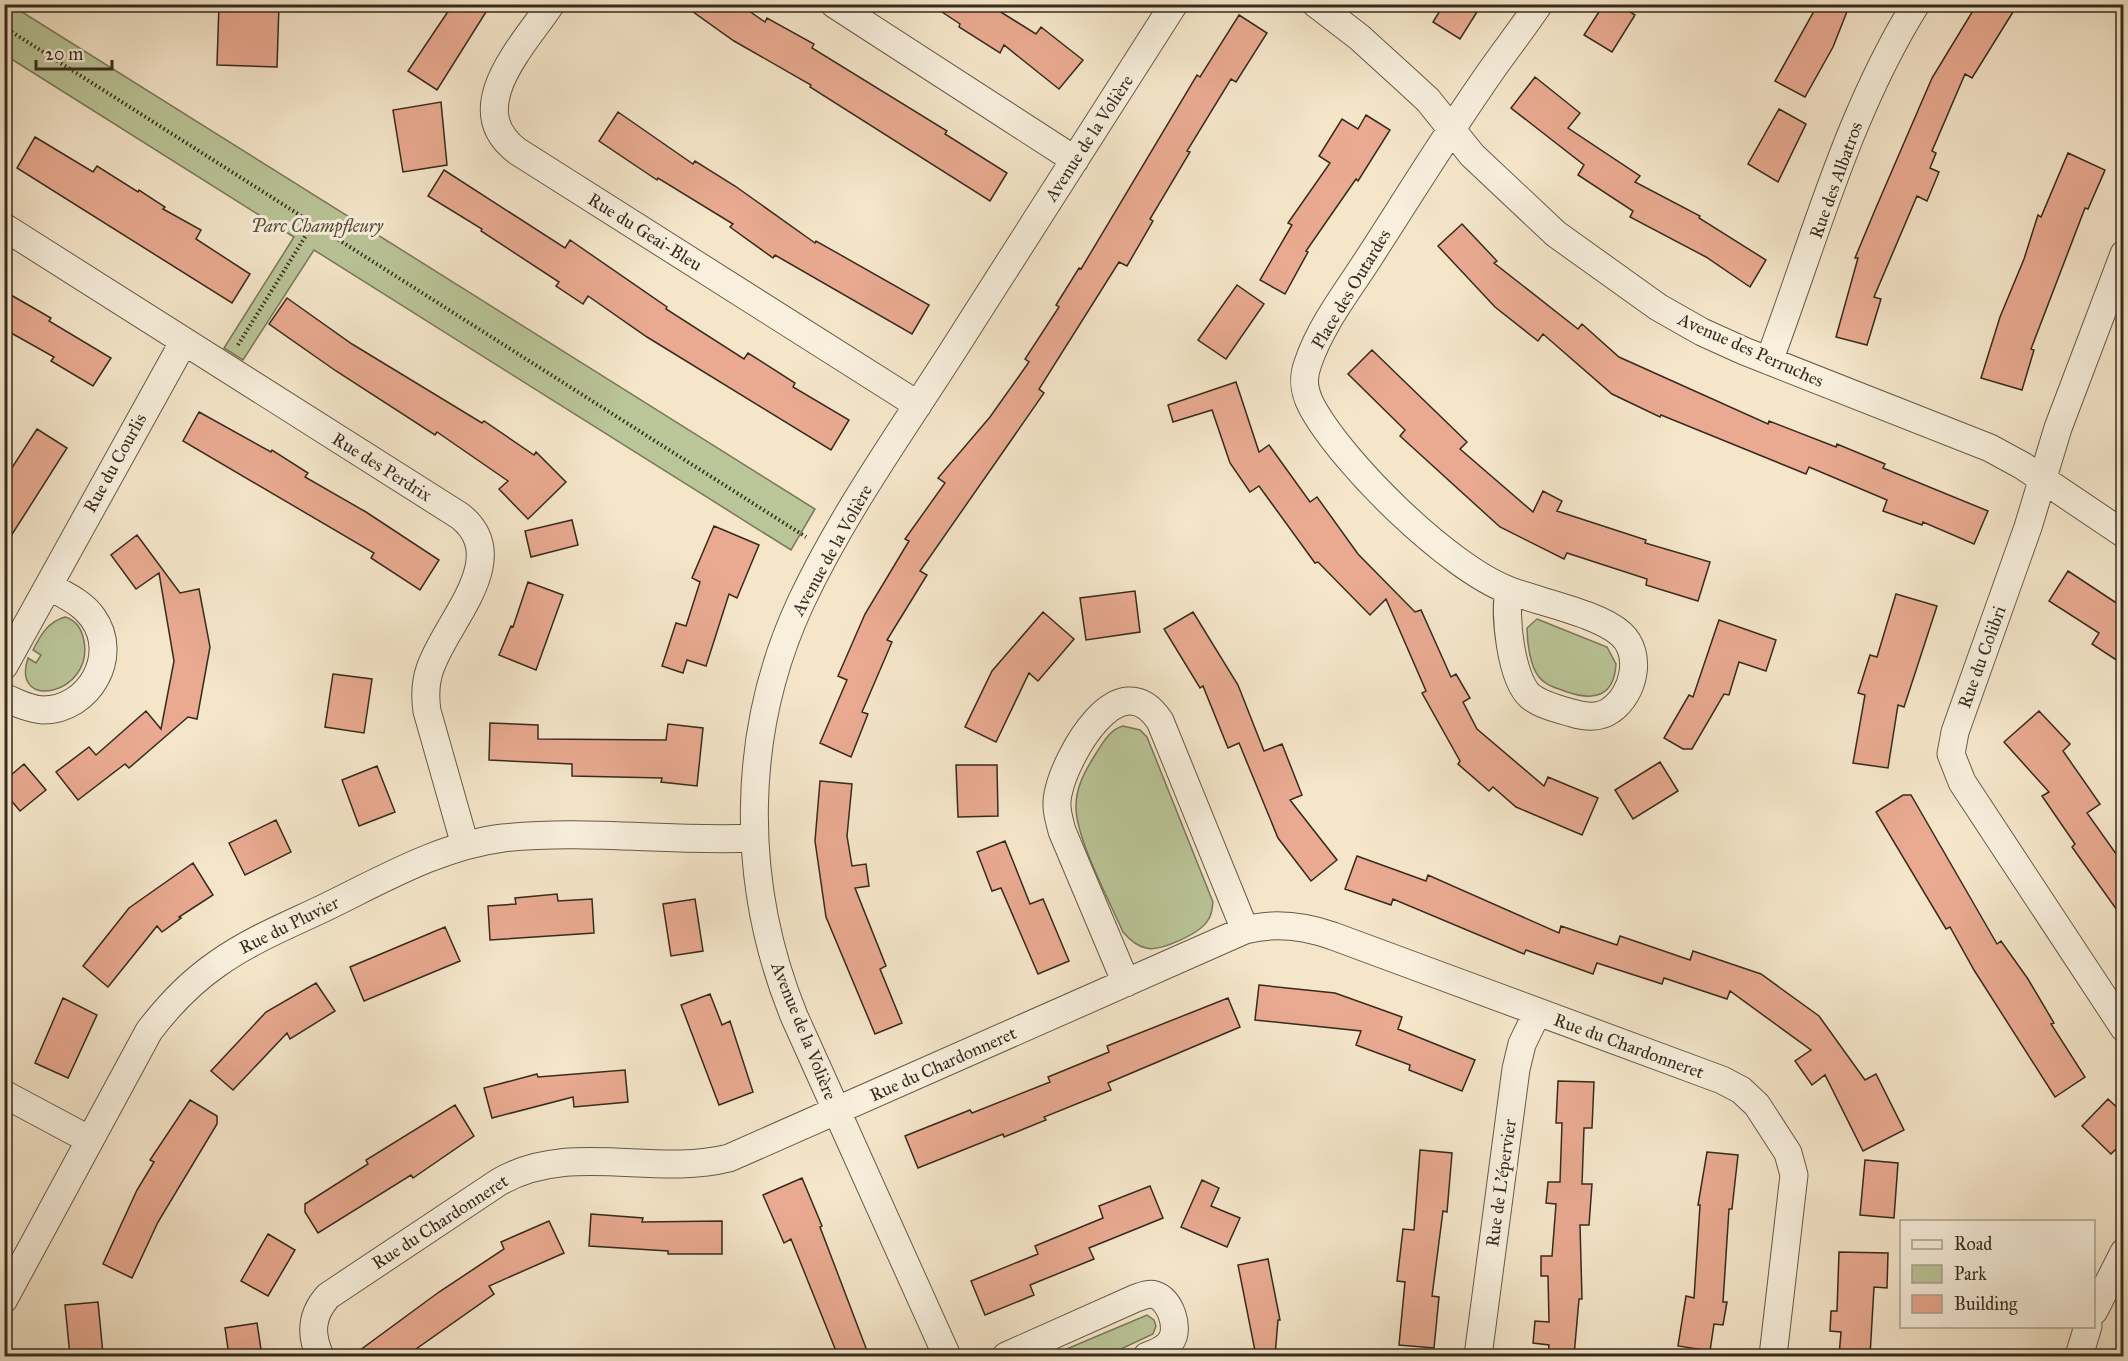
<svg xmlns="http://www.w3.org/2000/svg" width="2128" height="1361" font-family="'IM FELL Great Primer',serif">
  <rect width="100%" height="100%" fill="#f5e6ca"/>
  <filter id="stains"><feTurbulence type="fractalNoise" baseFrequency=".00333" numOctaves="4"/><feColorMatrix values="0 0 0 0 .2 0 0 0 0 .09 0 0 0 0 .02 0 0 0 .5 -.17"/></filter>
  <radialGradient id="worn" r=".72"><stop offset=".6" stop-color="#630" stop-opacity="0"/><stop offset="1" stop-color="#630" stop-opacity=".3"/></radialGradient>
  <path fill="#bac598" stroke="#78785b" stroke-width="1.5" d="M4,5h7l804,504 -24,41 -477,-300 -71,110 -19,-12 70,-111 -289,-182z
    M65,617c11,3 17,13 19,24 10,54 -74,71 -56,17l8,5 5,-8 -8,-5c8,-16 15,-28 32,-33z
    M1537,619l70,28 9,17c-2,33 -22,37 -49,28 -10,-4 -21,-6 -28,-15 -9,-11 -12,-35 -12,-49z
    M1123,726l17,4 7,7 66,165c-1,7 -1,13 -5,18 -7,13 -48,32 -62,28 -10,-2 -17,-9 -23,-16 -13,-30 -48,-95 -47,-126 0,-19 9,-35 19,-51 8,-12 14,-25 28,-29z
    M1147,1315l7,5 2,6 -3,8 -47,22h-56z"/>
  <path fill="#e9aa91" stroke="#372b1e" stroke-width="1.5" d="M219,4h60l-2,63 -60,-2z
    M453,4h38l-54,86 -29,-19z
    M682,4h57l26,18 2,-4 47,26 -2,4 135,83 -2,3 62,39 -17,28 -180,-114 1,-2 -77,-44z
    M930,4h58l48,30 5,-7 42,33 -24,29 -55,-44 -4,8 -41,-26 1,-3z
    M1444,4h38l-22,35 -27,-17z
    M1604,4h14l17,11 -23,37 -28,-17z
    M1818,4h32l-17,43 -28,50 -30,-16z
    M1977,4h41l-46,74 -7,-4 -33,77 4,2 -6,15 9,4 -12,29 -10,-5 -43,101 7,2 -14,46 -31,-8 22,-79h-3l20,-48 57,-132z
    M1239,15l28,18 -31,49 -5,-3 -44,72 3,1 -40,67 3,2 -26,45 -8,-4 -80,127 5,4 -124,178 7,4 -40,65 5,2 -30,70 6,2 -17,43 -31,-14 27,-63 -9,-4 27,-62 44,-73 -4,-2 40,-56 -7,-5 52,-61 39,-55 -4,-3 34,-52 -3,-2 23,-37 2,1 116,-194 3,2z
    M1535,77l45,36 -12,15 72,48 -5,6 65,34 -1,2 67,42 -16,27 -44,-30 -76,-40 3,-6 -55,-36 6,-10 -73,-57z
    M441,102l6,63 -44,7 -10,-62z
    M1779,109l27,15 -28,58 -30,-18z
    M618,112l75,52 2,-3 40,25 80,57 1,-2 113,64 -17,29 -137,-79 -2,3 -43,-31 3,-3 -75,-46 -1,2 -58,-39z
    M1366,115l24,15 -32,51 -2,-2 -50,72 2,1 -23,42 -25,-14 32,-55 -4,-2 42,-60 -11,-7 23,-37 16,10z
    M35,137l58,35 4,-6 41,26 1,-2 26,17 -2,2 38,21 -5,9 54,35 -18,29 -215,-135z
    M2068,153l37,17 -17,39 -3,-1 -54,141 3,1 -12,40 -41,-12 19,-61 24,-58 14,-44 3,2z
    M444,170l121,78 5,-8 97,67 -1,2 78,50 4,-6 47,30 -2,4 56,33 -18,30 -184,-113 -59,-41 -5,8 -27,-18 3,-4 -78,-51 1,-2 -54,-33z
    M1462,224l35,37 -3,2 84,66 4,-5 37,33 149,67 1,-3 67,26 1,-3 48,20 -2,4 105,43 -14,33 -51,-22 -1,3 -39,-14 4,-11 -78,-33 -3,7 -145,-59 -1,2 -48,-23 -69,-60 -5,7 -43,-34 -57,-61z
    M1237,285l27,19 -38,55 -28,-19z
    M4,291l47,27 -2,3 62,37 -18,28 -42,-25 3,-4 -50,-28z
    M287,298l65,46 130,79 2,-2 50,34 2,-3 30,30 -38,37 -29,-30 9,-8 -71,-49 -2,3 -99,-64 -67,-47z
    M1372,350l95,92 -7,7 73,63 10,-21 19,10 -5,10 89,29 -1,3 65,19 -12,39 -52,-16 1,-6 -80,-26 -3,6 -64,-32 -100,-91 5,-6 -57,-56z
    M1236,382l23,70 10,-7 41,57 7,-5 41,57 57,58 6,-2 30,67 5,-3 14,24 -7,4 14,27 67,57 4,-9 50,21 -16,37 -66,-28 -23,-20 -4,4 -31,-27 2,-3 -38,-68 4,-2 -40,-92 -16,16 -52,-53 -3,1 -56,-77 -9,6 -20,-29 -18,-53 -39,12 -5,-17z
    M199,412l72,40 1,-2 36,23 -3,4 61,35 73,48 -19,30 -49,-32 3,-5 -191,-112z
    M37,429l30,19 -63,99v-67z
    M572,520l6,25 -47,12 -6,-26z
    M714,526l45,19 -22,53 -8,-4 -23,72 -19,-6 -4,13 -21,-7 14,-43 10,3 14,-44 -8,-4z
    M137,535l43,58 19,-4 11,58 -13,72 -9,-2 -59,51 -4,-4 -47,36 -22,-28 33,-25 7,8 50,-44 15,18 13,-68 -15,-88 -23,16 -25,-34z
    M2068,571l56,37v57l-32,-21 7,-11 -50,-32z
    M528,582l35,13 -27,75 -37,-15 12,-29 2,1z
    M1135,591l5,41 -54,8 -6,-42z
    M1896,594l41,12 -33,101 -6,-2 -10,63 -35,-5 12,-68 -7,-2 12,-38 7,2z
    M1043,612l31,27 -36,42 -9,-8 -33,69 -31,-15 27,-56z
    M1193,612l45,73 26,66 18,-7 20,51 -12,5 47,60 -26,21 -33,-43 -39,-95 -11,5 -25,-62 -3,2 -36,-59z
    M1719,620l57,20 -10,31 -27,-9 -10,33 -5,-1 -32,55h-9l-19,-11 25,-43 4,2z
    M333,674l39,5 -8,54 -39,-6z
    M2039,711l31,33 -7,7 37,53 -13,9 37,52v55l-52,-73 3,-3 -33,-48 7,-4 -45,-50z
    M490,723l48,2v14l128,1 2,-16 35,4 -6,58 -36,-4 1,-4 -90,-2v-12l-83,-4z
    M1660,762l18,29 -45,28 -18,-29z
    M24,764l22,26 -26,21 -16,-19v-11z
    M956,765h41l1,51 -40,1z
    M377,766l18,46 -36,14 -17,-46z
    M820,781l32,3 -5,52 5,30 14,-2 3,22 -14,2 31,78 -6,3 22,54 -27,11 -49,-117 -11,-76z
    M1903,795h8l86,149 4,-3 27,38 26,44 -3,1 34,53 -30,20 -81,-127 -24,-43 -4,2 -70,-117z
    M276,820l15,32 -46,23 -16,-32z
    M1005,841l25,63 13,-5 26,62 -31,13 -37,-86 -9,3 -15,-39z
    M1357,856l69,25 2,-6 131,58 2,-7 56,19 3,-9 70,24 3,-9 68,23 58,42 46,64 11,-6 28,56 -41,21 -38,-76 -13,10 -17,-24 16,-11 -81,-59 -3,8 -63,-21 -2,6 -65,-21 -4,11 -67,-24 -2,4 -131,-55 -2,6 -46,-16z
    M193,863l20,32 -34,22 2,1 -19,14 -5,-6 -49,61 -25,-21 46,-58z
    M557,894l1,7 34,-2 2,34 -104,7 -2,-34 28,-2 -1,-6z
    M695,899l8,52 -32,5 -8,-52z
    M445,927l15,34 -96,40 -14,-34z
    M316,983l19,28 -45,28 -3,-6 -54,57 -22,-19 55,-59z
    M1259,985l76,8 67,24 -4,12 77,31 -13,31 -53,-21 1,-5 -54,-20 5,-14 -106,-11z
    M710,994l12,31 8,-4 23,71 -34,13 -38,-100z
    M63,998l34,17 -29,63 -33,-15z
    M1228,998l12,29 -132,56 3,7 -67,27 2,3 -42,17 -1,-3 -85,34 -13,-32 65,-26 2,3 78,-31 -2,-5 61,-25 -2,-6z
    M625,1070l3,32 -54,5 -1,-10 -81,21 -8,-30 53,-14 1,3z
    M1558,1081l36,1 -2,46h-8l-2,56h10l-3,41h-9l2,74h-3l-5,57h-26l1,-11 -16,-2 2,-22 14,1 -1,-46h-7v-20h11l4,-52 -10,-1 2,-21h12l2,-59h-6z
    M2108,1099l16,15v27l-13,13 -29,-28z
    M190,1100l27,16v8l-59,98 -26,56 -29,-14 34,-74 17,-28 -4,-2z
    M455,1105l19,31 -61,42 -2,-3 -93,58 -13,-21v-8l63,-40 -2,-4z
    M1420,1150l32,3 -5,59 -4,-1 -11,85 7,1 -5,51 -35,-3 6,-63 -8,-1 6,-52 11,1z
    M1707,1152l31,3 -6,54h-3l-6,93h4l-4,23 -9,-1 -4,27 -32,-5 8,-50 8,2 6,-93h-2z
    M1865,1160l33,3 -4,55 -34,-3z
    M802,1178l20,48 -2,1 49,129h-31l-47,-117 -7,4 -21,-48z
    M1202,1180l17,8 -8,18 29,12 -13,29 -46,-20z
    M1150,1186l13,32 -74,30 5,11 -64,26 4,10 -49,20 -14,-34 67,-27 -3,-8 68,-28 -4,-12z
    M591,1214l52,4 -1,4 80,-1v33h-54v-3l-79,-5z
    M549,1221l15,32 -75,33 5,8 -88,62h-54l87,-64 65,-43 -3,-7z
    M268,1234l27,16 -27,46 -27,-15z
    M1839,1252l49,1 -1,35 -13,-1 -4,69h-31l2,-24 -11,-1 1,-20h6z
    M1268,1259l12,61h-2l-3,36h-19l-18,-91z
    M98,1302l5,52 -33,2 -5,-51z
    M257,1323l5,33h-33l-4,-28z"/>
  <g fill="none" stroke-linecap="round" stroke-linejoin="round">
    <g stroke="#665a49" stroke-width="29">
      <path id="minor" d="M551,4c-28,42 -90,104 -34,147l401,254
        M834,4l241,156
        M1316,4l43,33 44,40 25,23 44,55 84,79 102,73 44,25 42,19 246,97 33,18 101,68
        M4,227l456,289c54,43 -15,106 -30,153 -5,14 -5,28 -3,42l38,134
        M2124,254l-66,174 -30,99 -73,205 -4,22 11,28 162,246
        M1769,361c45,-120 79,-248 147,-357
        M1509,591c-5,23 2,88 21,105 11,9 28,13 42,17 13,4 27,6 39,-3 23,-16 32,-56 10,-76 -23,-21 -83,-32 -113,-44 -60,-23 -165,-126 -196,-183 -8,-15 -10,-28 -4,-44 13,-39 42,-75 64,-110 36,-56 72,-114 110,-169 18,-27 39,-53 57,-80
        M4,666l180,-325
        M4,697c13,6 25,12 39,13 46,0 77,-54 50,-92 -11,-16 -29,-23 -44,-32
        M1126,983l-64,-152c-3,-12 -7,-24 -4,-37 7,-37 61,-135 102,-73l85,209
        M4,1094l86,46
        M4,1299l145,-268c19,-25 42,-49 68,-67 32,-23 69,-38 105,-55 58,-28 117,-63 181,-71 83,-9 167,4 251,0
        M2094,1311l30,-59
        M320,1356c-10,-22 -9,-41 8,-60l171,-114c71,-41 154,-5 230,-24l516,-228c30,-8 59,-4 88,6l389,144 19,10 16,15 31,48 6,22 -21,181
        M947,1356l-153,-340c-54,-133 -54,-283 7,-414 42,-89 100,-170 153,-253 73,-115 147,-229 220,-345
        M1006,1356l130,-58c6,-2 13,-5 19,-3 15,4 25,33 16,46 -5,8 -15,12 -24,15
        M1478,1356l38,-287 6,-25 15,-31
        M2079,1356l9,-30"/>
    </g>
    <path stroke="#372b1e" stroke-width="4" stroke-dasharray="1.5 3" stroke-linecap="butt" d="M4,27l802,510
      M238,345l75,-121"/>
    <use href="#minor" stroke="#f8efdd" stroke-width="27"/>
  </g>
  <g text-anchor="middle" stroke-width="6" stroke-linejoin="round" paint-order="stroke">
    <g font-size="18" fill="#372b1e" stroke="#f8efdd">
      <text transform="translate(1089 138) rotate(-57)" y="6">Avenue de la Volière</text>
      <text transform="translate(1836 180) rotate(-70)" y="6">Rue des Albatros</text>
      <text transform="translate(645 232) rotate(32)" y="6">Rue du Geai-Bleu</text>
      <text transform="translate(1351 289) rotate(-59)" y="6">Place des Outardes</text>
      <text transform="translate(1751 350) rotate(24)" y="6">Avenue des Perruches</text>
      <text transform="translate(115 463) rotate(-61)" y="6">Rue du Courlis</text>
      <text transform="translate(382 467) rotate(32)" y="6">Rue des Perdrix</text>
      <text transform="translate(832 550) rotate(-61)" y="6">Avenue de la Volière</text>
      <text transform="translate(1982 657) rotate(-70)" y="6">Rue du Colibri</text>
      <text transform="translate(289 925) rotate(-26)" y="6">Rue du Pluvier</text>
      <text transform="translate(804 1031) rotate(68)" y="6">Avenue de la Volière</text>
      <text transform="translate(1629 1046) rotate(20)" y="6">Rue du Chardonneret</text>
      <text transform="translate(943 1064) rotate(-24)" y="6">Rue du Chardonneret</text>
      <text transform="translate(1501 1183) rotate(-82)" y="6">Rue de L'épervier</text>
      <text transform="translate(440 1222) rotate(-33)" y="6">Rue du Chardonneret</text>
    </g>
    <g font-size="18" font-style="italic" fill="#58523c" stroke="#f8efdd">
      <text x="317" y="232">Parc Champfleury</text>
    </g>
  </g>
  <rect width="2128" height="1361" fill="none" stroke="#f5e6ca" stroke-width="24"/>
  <rect x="6" y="6" width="2116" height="1349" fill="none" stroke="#372b1e" stroke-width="3"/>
  <rect x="12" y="12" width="2104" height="1337" fill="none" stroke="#372b1e" stroke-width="1.5"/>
  <rect x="1900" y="1220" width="195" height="108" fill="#f8efdd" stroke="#aba191" stroke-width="1.5"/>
  <rect x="1912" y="1240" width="30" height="9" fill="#f8efdd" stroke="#aba191" stroke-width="1.5"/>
  <text x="1954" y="1250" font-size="18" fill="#372b1e">Road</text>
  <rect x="1912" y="1265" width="30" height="18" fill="#bac598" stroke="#aba191" stroke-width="1.5"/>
  <text x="1954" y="1280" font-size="18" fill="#372b1e">Park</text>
  <rect x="1912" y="1295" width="30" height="18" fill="#e9aa91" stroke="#aba191" stroke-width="1.5"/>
  <text x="1954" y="1310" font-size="18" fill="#372b1e">Building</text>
  <path d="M36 60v9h76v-9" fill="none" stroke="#372b1e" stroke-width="3"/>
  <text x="45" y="60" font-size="18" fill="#372b1e" stroke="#f8efdd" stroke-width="4.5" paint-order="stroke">20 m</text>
  <rect width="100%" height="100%" filter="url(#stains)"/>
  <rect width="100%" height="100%" fill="url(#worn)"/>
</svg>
